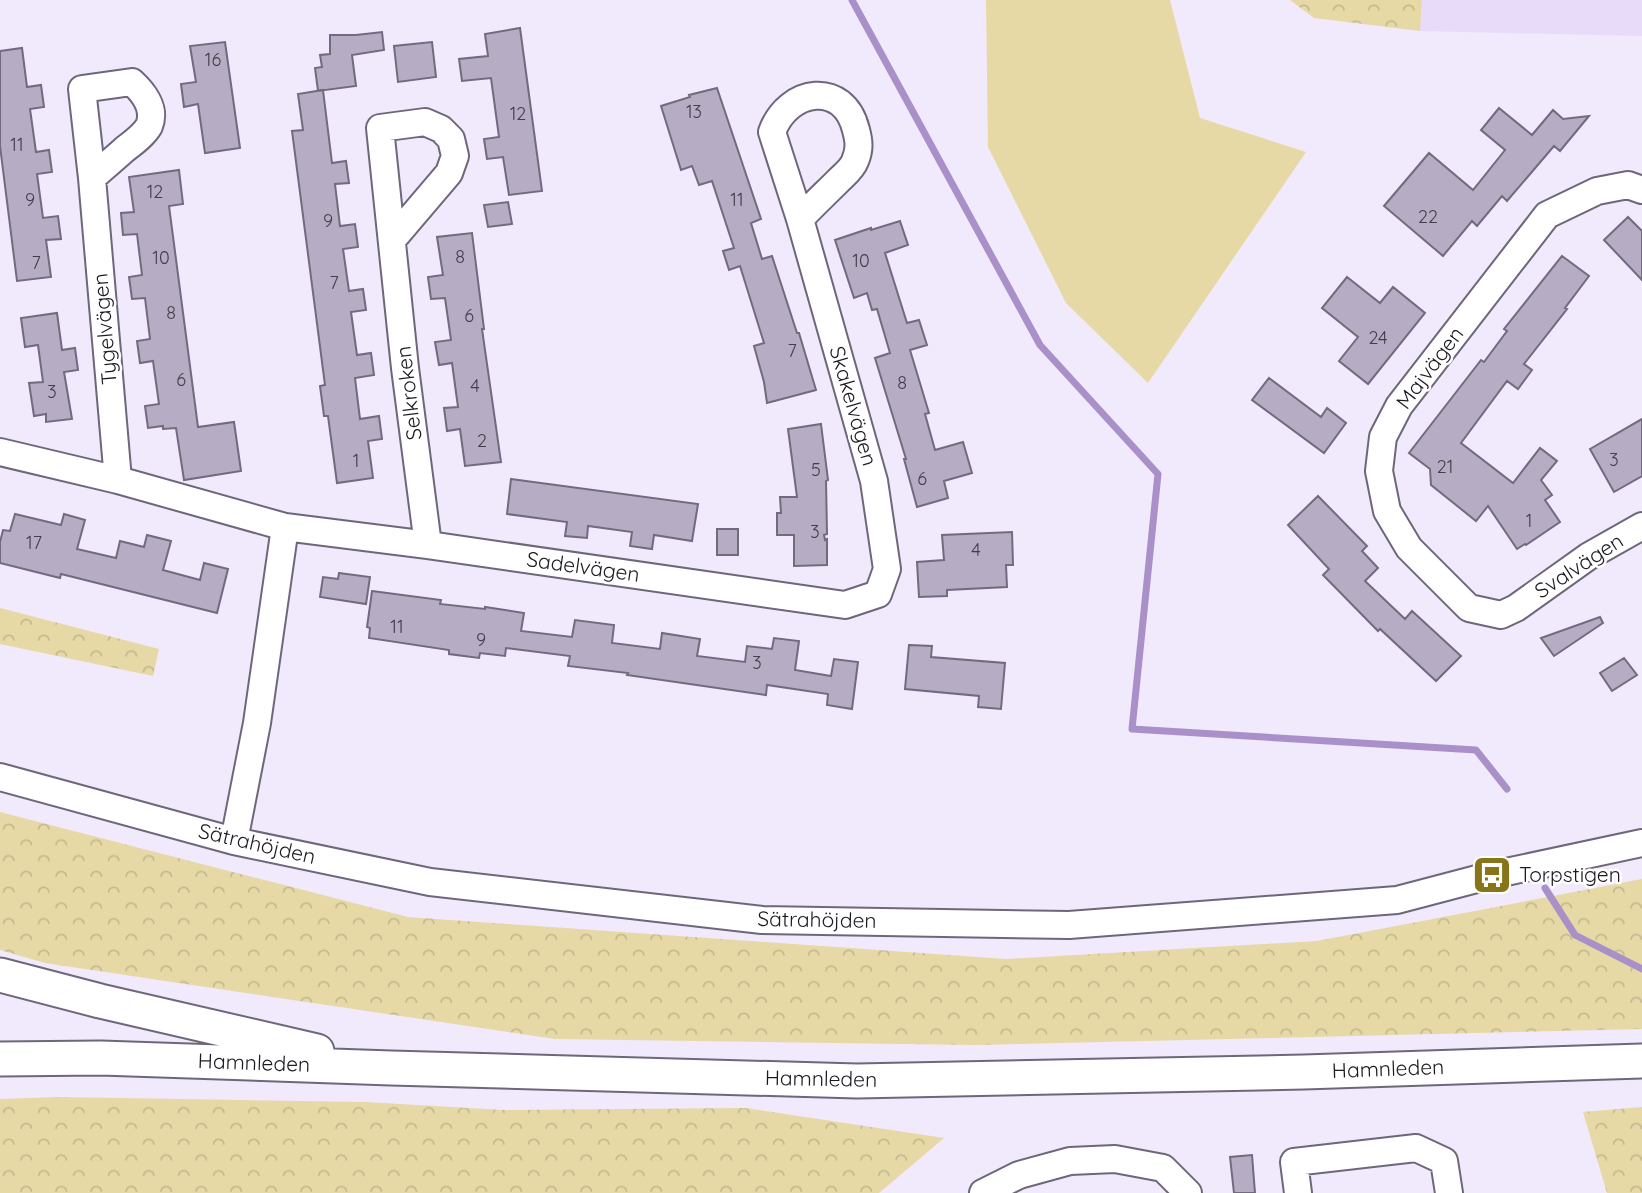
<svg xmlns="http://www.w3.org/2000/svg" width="1642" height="1193" font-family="Quicksand,sans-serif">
  <defs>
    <pattern id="forest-crowns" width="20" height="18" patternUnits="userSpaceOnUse" patternTransform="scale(1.75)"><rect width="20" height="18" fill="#e6d9a6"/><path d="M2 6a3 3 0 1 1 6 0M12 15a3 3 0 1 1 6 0" fill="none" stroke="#c5ba8f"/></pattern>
  </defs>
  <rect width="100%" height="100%" fill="#f1e9fc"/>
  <path fill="#e8dbfa" d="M1422,0h220v36l-222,-5z"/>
  <path fill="#e6d9a6" d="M986,0h184l30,118 106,34 -158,231 -82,-80 -78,-156z"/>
  <path fill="url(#forest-crowns)" d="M1290,0h132l-2,31 -106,-13z
    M0,608l159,41 -6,27 -153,-32z
    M0,812l408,105 598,42 311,-18 325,-62v150l-666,16 -421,-6 -510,-76 -45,-13z
    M58,1097l308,5 137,8 242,-2 199,30 -65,55h-879v-94z
    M1642,1107v86h-35l-24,-81z"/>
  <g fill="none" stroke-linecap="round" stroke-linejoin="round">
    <path stroke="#a990c9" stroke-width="7" d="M852,0l188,345 118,129 -26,255 344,21 31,39
      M1545,888l30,47 67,34"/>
  </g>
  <path fill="#b6acc3" stroke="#736a7f" stroke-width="2" d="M520,28l22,163 -33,4 -6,-38 -16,2 -3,-20 15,-2 -8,-59 -29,3 -3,-22 29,-3 -3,-22z
    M382,32l2,18 -32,5 4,31 -38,5 -3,-23 7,-1 -2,-12 10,-1v-19h26z
    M225,42l15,106 -35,5 -7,-49 -14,3 -3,-23 15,-2 -6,-36z
    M432,42l4,35 -38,5 -4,-36z
    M22,48l5,39 14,-2 3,22 -14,2 6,43 13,-2 3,22 -15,2 6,44 15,-2 3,23 -15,1 5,37 -34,4 -17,-135v-95z
    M717,88l44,131 -10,4 11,36 10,-3 25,77h2l17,57 -49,13 -3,-21 -10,-36 10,-3 -24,-77 -11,4 -6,-19 11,-3 -22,-67 -13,4 -7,-19 -11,4 -20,-64 29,-9 -1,-2z
    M323,90l9,73 14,-2 3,22 -14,1 5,42 15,-2 3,23 -15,2 6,42 14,-2 3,21 -15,2 6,43 14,-2 3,22 -19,3 5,41 19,-3 3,23 -14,2 5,37 -36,5 -9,-67h-4l-4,-30 5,-1 -33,-254 11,-1 -5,-36z
    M1499,108l33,27 21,-25 10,9 26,-3 -29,35 -6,-5 -47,55 -5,-5 -25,30 -5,-5 -29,35 -59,-50 45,-53 44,37 32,-40 -24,-20z
    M179,170l4,34 -14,2 29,221 36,-5 7,49 -57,9 -8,-52 -13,1v-3l-15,2 -3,-22 14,-2 -6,-43 -13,2 -3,-22 13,-2 -5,-41 -13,1 -3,-22 13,-2 -5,-41 -14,1 -2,-22 13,-1 -5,-35z
    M508,202l4,22 -24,3 -4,-22z
    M1628,217l14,14v49l-38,-40z
    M900,221l8,24 -23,8 22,70 12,-3 8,25 -17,5 19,63 -4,1 10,36 28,-8 9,31 -28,8 4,17 -31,9 -13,-48h2l-31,-101 15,-5 -13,-44 -5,1 -5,-17 -13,5 -19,-58 36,-12v2z
    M472,233l12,96h-2l19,133 -36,4 -5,-37 -13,2 -3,-23 14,-1 -6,-44 -13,2 -4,-23 16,-2 -6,-42 -14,1 -3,-22 15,-2 -6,-38z
    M1562,256l27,20 -24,32 2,1 -43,55 8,6 -14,19 -11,-8 -46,62 52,40 27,-35 17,13 -16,19 11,15 -7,5 15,22 -34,23 -1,-1 -8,5 -29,-43 -12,15 -45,-36 -1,-16 -21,-16 72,-93 3,2 23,-31 -3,-2z
    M1347,277l33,26 13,-16 32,26 -57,71 -29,-23 19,-24 -36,-29z
    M57,313l5,37 13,-2 3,22 -14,2 8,47 -26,3v-8l-12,2 -5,-33 14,-1 -5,-37 -13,2 -4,-29z
    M1269,378l52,39 6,-9 19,15 -22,30 -72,-53z
    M1642,419v57l-28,16 -24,-43z
    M821,424l7,56 -2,1 1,53 -3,1 1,5 2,-1v26l-33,1v-31h-17v-22h4l-1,-16h17l-9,-68z
    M511,479l187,25 -6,37 -38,-6 -2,14 -22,-3 2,-14 -44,-6 -1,12 -22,-2 2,-14 -60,-8z
    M1318,496l49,50 -5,5 16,17 -13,13 40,38 7,-8 49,45 -25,25 -56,-52 -2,2 -55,-56 6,-6 -41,-44z
    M15,514l46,11 3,-11 21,6 -8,29 39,9 4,-17 24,6 3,-12 24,6 -8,29 37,10 4,-17 24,6 -11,44 -156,-39 -1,4 -60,-15v-21l3,-12 7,1z
    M717,529h21v26h-21z
    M1012,532l1,33h-7l1,22 -60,3v6l-28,1 -2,-35 27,-2 -2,-25z
    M339,573l31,4 -4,27 -46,-7 3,-20 15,2z
    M372,591l69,9 -1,4 45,5v-2l39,6 -3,18 51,6 3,-17 39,5 -2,18 48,6 2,-16 38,6 -3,17 48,6 2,-16 25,3 2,-11 25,3 -4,29 36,6 3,-17 24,3 -6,47 -25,-4 1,-11 -61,-9 -1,10 -139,-20 1,-2 -60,-7 2,-10 -64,-8 -1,8 -25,-3 -1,5 -30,-4v-4l-80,-12 1,-10 -3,-1z
    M1600,617l3,6 -49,33 -13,-18z
    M909,645l23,1 -1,11 74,6 -4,46 -23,-2 1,-11 -74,-7z
    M1624,658l13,17 -25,16 -12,-18z
    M1252,1155l3,38h-21l-4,-36z"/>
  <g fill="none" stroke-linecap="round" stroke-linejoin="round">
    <g stroke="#6e667a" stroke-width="30">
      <path id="minor" d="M92,178c11,-10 22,-19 33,-29 8,-6 19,-14 24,-23 7,-17 -5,-33 -17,-44l-50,7 10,89 26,302
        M1642,190l-14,-5 -31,6 -50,24 -148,191 -16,31 -4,34 8,40 22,37 60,60 32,7 15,-7 73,-52 53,-30
        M392,240l57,-67 6,-17 -4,-17 -10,-10 -16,-7 -45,6 25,240 23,177
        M0,452l118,28 167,47 143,18 417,60 33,-11 9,-25 -13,-88 -74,-262 -28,-87c16,-44 72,-52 84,-2 3,11 4,19 -1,31 -3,8 -11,14 -17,20 -13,13 -26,25 -38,38
        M0,777l234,64 196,41 332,38 307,5 328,-25 95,-25 150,-32
        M234,841l23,-118 28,-196
        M983,1193l36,-18 51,-14 45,-2 48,9 25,25
        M1298,1193l-4,-31 122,-14 28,13 5,32"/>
    </g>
    <g stroke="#6e667a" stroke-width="37">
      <path id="major" d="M0,975l100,26 217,50
        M0,1059l101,-1 290,10 466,13 447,-9 338,-11"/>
    </g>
    <use href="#minor" stroke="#fff" stroke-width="26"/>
    <use href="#major" stroke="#fff" stroke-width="33"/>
  </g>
  <defs>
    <g id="bus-square" transform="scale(2.0125)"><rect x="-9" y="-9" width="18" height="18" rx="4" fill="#897519" stroke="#fff"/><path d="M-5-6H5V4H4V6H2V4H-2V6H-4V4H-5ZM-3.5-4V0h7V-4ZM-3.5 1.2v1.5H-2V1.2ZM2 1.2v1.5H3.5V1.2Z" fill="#fff"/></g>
  </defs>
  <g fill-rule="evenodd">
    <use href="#bus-square" x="1492" y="875"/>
  </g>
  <g text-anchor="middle" stroke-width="5" stroke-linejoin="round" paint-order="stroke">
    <g font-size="18" fill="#433e4a">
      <text x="213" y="66">16</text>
      <text x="694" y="118">13</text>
      <text x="518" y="120">12</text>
      <text x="17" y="151">11</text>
      <text x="155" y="198">12</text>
      <text x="30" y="206">9</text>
      <text x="737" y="206">11</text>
      <text x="1428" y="223">22</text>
      <text x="328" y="227">9</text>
      <text x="460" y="263">8</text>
      <text x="161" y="264">10</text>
      <text x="861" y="267">10</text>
      <text x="36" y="269">7</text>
      <text x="334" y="289">7</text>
      <text x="171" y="319">8</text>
      <text x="469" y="322">6</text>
      <text x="1378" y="344">24</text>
      <text x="792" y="357">7</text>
      <text x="181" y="386">6</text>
      <text x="902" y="389">8</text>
      <text x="475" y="392">4</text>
      <text x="52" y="398">3</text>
      <text x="482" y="447">2</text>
      <text x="1614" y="466">3</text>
      <text x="356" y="467">1</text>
      <text x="1445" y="473">21</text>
      <text x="816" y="476">5</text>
      <text x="922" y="485">6</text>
      <text x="1529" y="527">1</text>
      <text x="815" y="538">3</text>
      <text x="34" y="549">17</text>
      <text x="976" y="556">4</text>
      <text x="397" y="633">11</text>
      <text x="481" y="646">9</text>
      <text x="757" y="669">3</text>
    </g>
    <g font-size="21" fill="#1d1921" stroke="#fff">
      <text transform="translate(105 329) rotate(-95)" y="7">Tygelvägen</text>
      <text transform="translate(1430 368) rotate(-53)" y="7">Majvägen</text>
      <text transform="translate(409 393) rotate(-97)" y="7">Selkroken</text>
      <text transform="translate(853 406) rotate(74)" y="7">Skakelvägen</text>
      <text transform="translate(1579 566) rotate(-33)" y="7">Svalvägen</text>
      <text transform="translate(583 567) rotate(8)" y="7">Sadelvägen</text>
      <text transform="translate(257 844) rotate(13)" y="7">Sätrahöjden</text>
      <text transform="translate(817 920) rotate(1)" y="7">Sätrahöjden</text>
      <text transform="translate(254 1063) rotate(2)" y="7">Hamnleden</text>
      <text transform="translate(1388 1069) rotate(-2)" y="7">Hamnleden</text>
      <text transform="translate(821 1079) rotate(1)" y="7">Hamnleden</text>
    </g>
    <g font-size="21" fill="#1d1921" stroke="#fff" text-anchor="start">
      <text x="1519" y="882">Torpstigen</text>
    </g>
  </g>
</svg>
